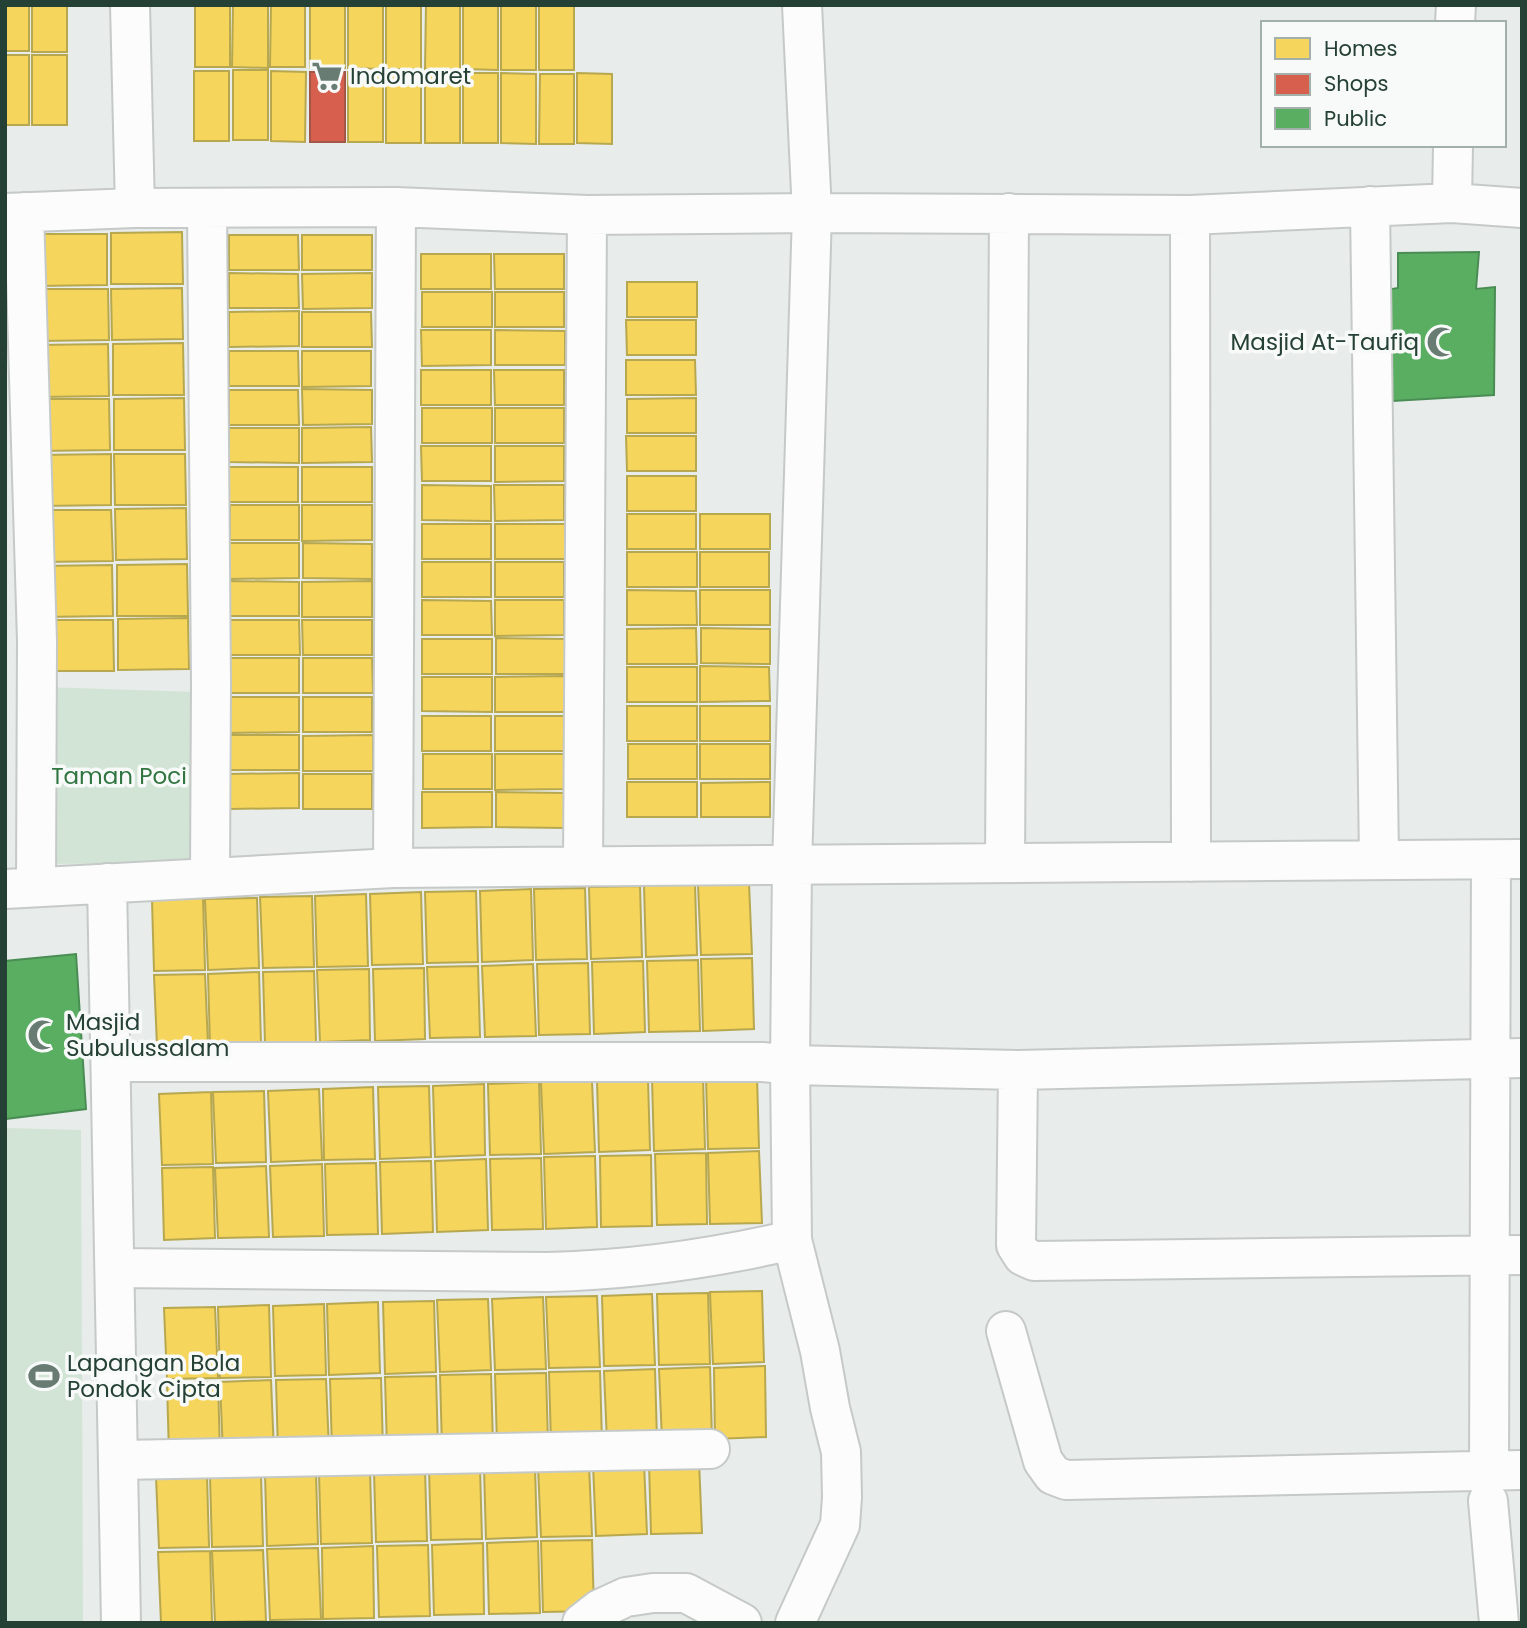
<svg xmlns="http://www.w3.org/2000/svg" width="1527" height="1628" font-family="Poppins,sans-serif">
  <rect width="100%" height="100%" fill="#e8ecea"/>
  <path fill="#d2e4d5" d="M41,687l157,5 -2,168 -33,3 -122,1z
    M5,1128l76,2 2,493h-78z"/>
  <path fill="#f6d55c" stroke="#b7a850" stroke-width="2" d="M5,5h24v46h-24z
    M32,5h35v47h-35z
    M195,5h35v62h-35z
    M233,5h35v63l-36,-1z
    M271,5h34v62h-35z
    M310,5h35v63h-35z
    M348,5h35v64l-35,-1z
    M386,5h35v64h-35z
    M426,5h34v64h-35z
    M463,5h35v65l-35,-1z
    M501,5h35v65h-35z
    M539,5h35v65h-35z
    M5,55h24v70h-24z
    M32,55h35v70h-35z
    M233,70h35v70h-35z
    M194,71h35v70h-35z
    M271,71l35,1 -1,70 -34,-1z
    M348,72h35v70h-35z
    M386,73h35v70h-35z
    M425,73h35v70h-35z
    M463,73h35v70h-35z
    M501,73l35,1v70l-35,-1z
    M577,73l35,1v70l-35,-1z
    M540,74h34v70h-35z
    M182,232l1,52h-72v-51z
    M36,234h71v51l-70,1z
    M229,235h69l1,35h-70z
    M302,235h70v35h-70z
    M421,254h70v35h-70z
    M494,254h70v35h-69z
    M229,273l69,1 1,34h-70z
    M372,273v35l-69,1 -1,-35z
    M627,282h70v35h-70z
    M182,288l1,51 -71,1 -1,-51z
    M37,289h71l1,51 -71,1z
    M422,292h70v35h-70z
    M495,292h69v35h-69z
    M299,311v35l-70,1v-35z
    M302,312h69l1,35h-70z
    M626,320h70v35h-69z
    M421,330h70v35l-69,1z
    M495,330l70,1v34h-70z
    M183,343l1,52h-71v-51z
    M108,344l1,52 -71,1v-52z
    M229,351h69l1,35h-70z
    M302,351h69v35l-69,1z
    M626,360h69l1,35h-70z
    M421,370h70v35h-70z
    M494,370h70v35h-69z
    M302,389l70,1v34l-69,1z
    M229,390h69l1,35h-70z
    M184,398l1,52h-71v-51z
    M696,398v35h-69v-34z
    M39,399h70l1,51 -71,1z
    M422,408h70v35h-70z
    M495,408h69v35h-69z
    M371,427l1,35 -70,1v-35z
    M229,428h70v35l-70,-1z
    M626,436h70v35h-69z
    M421,446h70v35h-69z
    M495,446h69v35l-69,1z
    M111,454v51l-71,1v-51z
    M114,454h71l1,51h-71z
    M229,467h69v35h-69z
    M302,467h70v35h-70z
    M627,476h69v35h-69z
    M422,485l69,1v35l-69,-1z
    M494,485h70v35l-69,1z
    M230,505h69v35h-69z
    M302,505h70v35l-70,1z
    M186,508l1,51 -71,1 -1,-51z
    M41,510h70l2,51 -71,1z
    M627,514h69v35h-69z
    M700,514h70v35h-70z
    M422,524h69v35h-69z
    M495,524h70v35h-70z
    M229,543h70v35l-70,1z
    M303,543l69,1v35l-69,-1z
    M627,552h70v35h-70z
    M700,552h69v35h-69z
    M422,562h69v35h-69z
    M495,562h69v35h-69z
    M187,564l1,52h-71v-51z
    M112,565l1,51 -71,1 -1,-51z
    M229,581l70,1v34h-70z
    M372,581v36h-70v-35z
    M627,590l69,1 1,34h-70z
    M700,590h70v35h-70z
    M422,600l69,1 1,34h-70z
    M495,600h69v35l-69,1z
    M188,618l1,51 -71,1v-51z
    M42,620h71l1,51h-71z
    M230,620h69l1,35h-70z
    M302,620h70v35h-69z
    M696,628l1,36h-70v-35z
    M701,628l69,1v35l-69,-1z
    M496,638l69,1v35h-69z
    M422,639h70v35h-70z
    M229,658h70v35h-70z
    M303,658h69l1,35h-70z
    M700,666l69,1 1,34 -70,1z
    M627,667h70v35h-70z
    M565,676v36h-70v-35z
    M422,677h70v35l-70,-1z
    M229,697h70v35l-70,1z
    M303,697h69v35h-69z
    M627,706h70v35h-70z
    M700,706h70v35h-70z
    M422,716h69v35h-69z
    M495,716h70v35h-70z
    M230,735h69v35h-69z
    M373,735v36h-70v-35z
    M628,744h69v35h-69z
    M700,744h70v35h-70z
    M423,754h69v35h-69z
    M495,754h70v35l-70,1z
    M299,773v35l-69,1v-35z
    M303,774h69v35h-69z
    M627,782h70v35h-70z
    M770,782v35h-69v-34z
    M422,792h70v35l-70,1z
    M496,792l69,1v35l-69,-1z
    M749,883l3,71 -51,1 -3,-70z
    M695,884l2,71 -51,2 -2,-72z
    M640,886l2,71 -51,2 -2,-72z
    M585,888l2,71 -51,1 -2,-71z
    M531,889l2,71 -51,2 -2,-71z
    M476,891l2,71 -51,1 -2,-71z
    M421,892l2,72 -51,1 -2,-71z
    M366,894l2,72 -51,1 -2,-71z
    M312,896l2,71 -51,1 -3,-71z
    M203,898l2,72 -51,1 -2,-71z
    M257,898l2,70 -51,2 -3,-71z
    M752,958l2,71 -51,2 -2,-72z
    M698,960l2,71 -51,1 -2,-71z
    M643,961l2,71 -51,2 -2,-72z
    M588,963l2,71 -51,1 -2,-71z
    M533,964l3,72 -51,1 -3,-71z
    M478,966l2,71 -50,1 -3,-71z
    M424,968l1,71 -50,2 -2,-72z
    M369,969l1,71 -50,2 -3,-72z
    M314,971l2,71 -51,1 -2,-71z
    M259,972l2,72 -51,1 -2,-71z
    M205,974l3,71 -51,1 -3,-71z
    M757,1076l2,72 -51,1 -2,-71z
    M703,1078l2,71 -51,2 -2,-72z
    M648,1079l2,71 -51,2 -2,-71z
    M592,1081l3,71 -51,2 -3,-72z
    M539,1082l2,72 -51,1 -2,-71z
    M484,1084l1,71 -50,2 -2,-71z
    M429,1086l2,71 -51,2 -2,-72z
    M373,1087l2,72 -51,1 -1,-71z
    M319,1089l3,71 -51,2 -3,-71z
    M264,1091l2,71 -50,1 -3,-71z
    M211,1092l2,72 -51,1 -3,-71z
    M759,1151l3,72 -52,1 -2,-71z
    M706,1153l1,71 -50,1 -2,-71z
    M651,1155l1,71 -51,1 -1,-71z
    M595,1156l2,71 -51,2 -2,-72z
    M541,1158l2,71 -51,1 -2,-71z
    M486,1159l2,71 -51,2 -2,-71z
    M431,1161l2,71 -51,2 -2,-72z
    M376,1163l2,71 -51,1 -2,-71z
    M322,1164l2,72 -51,1 -3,-71z
    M266,1166l3,71 -51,1 -3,-70z
    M213,1167l2,71 -51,2 -2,-72z
    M762,1291l2,71 -51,2 -3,-72z
    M708,1293l2,71 -51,1 -2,-71z
    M652,1294l3,71 -51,1 -2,-70z
    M597,1296l3,71 -51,1 -3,-71z
    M543,1297l3,72 -51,1 -3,-71z
    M488,1299l3,71 -51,2 -3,-72z
    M434,1301l2,71 -51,2 -2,-72z
    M378,1302l2,71 -51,2 -2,-71z
    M324,1304l2,71 -51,1 -2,-70z
    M269,1305l2,72 -51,1 -2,-71z
    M215,1307l3,71 -51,1 -3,-71z
    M765,1366l1,71 -51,2 -1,-71z
    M710,1367l2,72 -50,1 -3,-71z
    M655,1369l2,72 -50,1 -3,-71z
    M600,1371l2,71 -51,1 -2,-71z
    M546,1373l2,70 -51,2 -2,-71z
    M491,1374l2,71 -51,2 -2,-72z
    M436,1376l2,71 -51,1 -2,-71z
    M381,1378l2,71 -51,1 -2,-71z
    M326,1379l3,71 -51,2 -2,-72z
    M271,1380l3,72 -51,1 -3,-71z
    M218,1382l2,71 -51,1 -2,-71z
    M699,1461l3,72 -51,1 -2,-71z
    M644,1463l3,71 -51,2 -3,-72z
    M589,1464l3,72 -51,1 -3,-71z
    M535,1467l2,70 -51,2 -2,-71z
    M480,1468l2,71 -51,1 -2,-71z
    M425,1469l2,72 -51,1 -2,-71z
    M370,1471l2,72 -51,1 -2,-71z
    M316,1473l2,71 -51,2 -2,-72z
    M261,1475l2,71 -51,1 -2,-71z
    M207,1476l2,71 -50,1 -3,-71z
    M592,1540l2,71 -51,1 -2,-71z
    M538,1541l2,72 -51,1 -2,-71z
    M483,1543l1,71 -50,1 -2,-70z
    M428,1545l2,71 -51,1 -2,-71z
    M373,1546l1,72 -51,1 -1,-71z
    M318,1548l3,71 -51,1 -3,-71z
    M263,1550l3,71 -51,1 -3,-71z
    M210,1551l2,71 -51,1 -3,-71z"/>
  <path fill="#d6604d" stroke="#a15646" stroke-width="2" d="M310,72h35v70h-35z"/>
  <path fill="#5aae61" stroke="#4a8d54" stroke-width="2" d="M1479,252l-3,37 19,-2 -1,108 -101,6 -7,-111 12,-2v-35z
    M76,954l10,155 -81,10v-158z"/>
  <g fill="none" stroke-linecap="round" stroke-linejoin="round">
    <g stroke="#c5c9c7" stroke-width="42">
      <path id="minor" d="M130,5l5,203
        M1455,23l1,-18
        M1452,203l1,-58
        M1370,206l9,654
        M207,209l4,474 -1,194
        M24,212l13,429 -1,246
        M5,213l130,-5 261,-1 191,8 225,-2 378,2 262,-12 70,5
        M1190,215l1,647
        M1005,863l4,-650
        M583,866l4,-651
        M393,868l3,-661
        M107,883l14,740
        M5,889l388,-21 1129,-9
        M111,1062h651l28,3 228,5 504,-12
        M1018,1070l-2,175 7,11 11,5 488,-6
        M116,1268l432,4c82,-2 163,-13 244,-32
        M1006,1331l37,130 10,14 13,5 456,-10
        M120,1460l590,-11
        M1489,1471l2,-611
        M1488,1501l11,122
        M582,1623l18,-14 26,-12 27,-4h33l56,30
        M795,1623l45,-98 2,-28 -1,-45 -11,-44 -10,-57 -28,-111 -2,-175 2,-200 20,-652 -10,-208"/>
    </g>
    <use href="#minor" stroke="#fcfcfc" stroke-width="38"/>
  </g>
  <defs>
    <g id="supermarket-bare" transform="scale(2.415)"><path d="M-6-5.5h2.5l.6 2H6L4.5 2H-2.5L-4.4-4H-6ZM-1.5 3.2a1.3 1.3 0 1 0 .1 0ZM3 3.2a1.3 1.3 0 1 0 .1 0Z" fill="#697c74" stroke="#f7faf8" stroke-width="2.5" paint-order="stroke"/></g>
    <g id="mosque-bare" transform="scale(2.415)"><path d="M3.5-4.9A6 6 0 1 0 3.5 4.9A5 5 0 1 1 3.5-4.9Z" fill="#697c74" stroke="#f7faf8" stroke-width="2.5" paint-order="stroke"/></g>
    <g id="stadium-bare" transform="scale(2.415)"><path d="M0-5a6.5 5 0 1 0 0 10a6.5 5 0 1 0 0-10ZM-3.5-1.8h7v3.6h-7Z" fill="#697c74" stroke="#f7faf8" stroke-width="2.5" paint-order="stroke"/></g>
  </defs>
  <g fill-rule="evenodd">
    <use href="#supermarket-bare" x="327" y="76"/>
    <use href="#mosque-bare" x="1442" y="342"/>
    <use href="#mosque-bare" x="43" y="1035"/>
    <use href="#stadium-bare" x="44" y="1376"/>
  </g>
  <g text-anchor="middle" stroke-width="7" stroke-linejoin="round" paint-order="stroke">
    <g font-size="23" fill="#254035" stroke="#f7faf8" text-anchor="start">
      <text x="350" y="84">Indomaret</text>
      <text x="1419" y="350" text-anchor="end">Masjid At-Taufiq</text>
      <text x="66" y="1030">Masjid<tspan x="66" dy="26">Subulussalam</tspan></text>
      <text x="67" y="1371">Lapangan Bola<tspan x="67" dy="26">Pondok Cipta</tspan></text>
    </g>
    <g font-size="23" fill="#317541" stroke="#f7faf8">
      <text x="119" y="784">Taman Poci</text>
    </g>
  </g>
  <rect width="1527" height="1628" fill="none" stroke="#254035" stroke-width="14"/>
  <rect x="1261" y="21" width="245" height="126" fill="#f7faf8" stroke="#a3b0aa" stroke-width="2"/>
  <rect x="1275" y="38" width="35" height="21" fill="#f6d55c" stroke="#a3b0aa" stroke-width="2"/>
  <text x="1324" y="56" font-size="21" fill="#254035">Homes</text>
  <rect x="1275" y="74" width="35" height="21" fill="#d6604d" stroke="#a3b0aa" stroke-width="2"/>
  <text x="1324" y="91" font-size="21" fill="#254035">Shops</text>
  <rect x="1275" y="108" width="35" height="21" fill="#5aae61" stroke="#a3b0aa" stroke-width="2"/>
  <text x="1324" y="126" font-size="21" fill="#254035">Public</text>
</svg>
